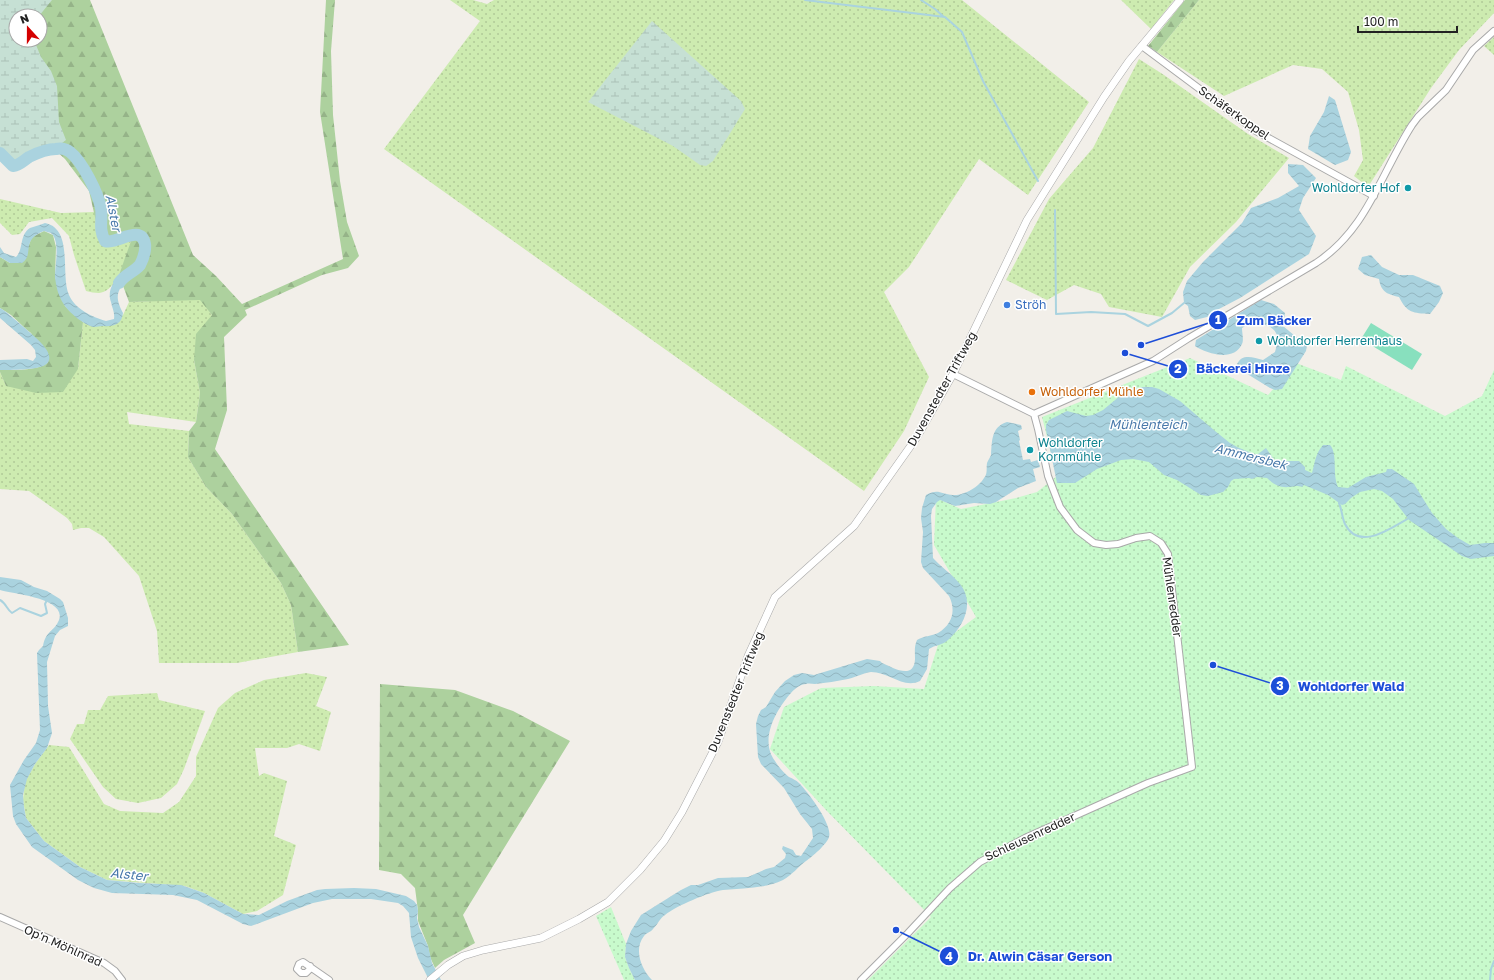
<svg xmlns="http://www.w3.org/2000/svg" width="1494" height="980" font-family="'Golos Text',sans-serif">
  <defs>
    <pattern id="grass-dots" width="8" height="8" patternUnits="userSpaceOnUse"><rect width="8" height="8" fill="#cdebb0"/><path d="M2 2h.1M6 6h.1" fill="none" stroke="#b0c997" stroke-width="1.8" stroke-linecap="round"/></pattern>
    <pattern id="forest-firs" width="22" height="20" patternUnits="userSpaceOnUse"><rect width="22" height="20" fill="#add19e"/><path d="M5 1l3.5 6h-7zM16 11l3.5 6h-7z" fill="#95b388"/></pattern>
    <pattern id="wetland-marsh" width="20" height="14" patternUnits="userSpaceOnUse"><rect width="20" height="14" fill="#c6e0d4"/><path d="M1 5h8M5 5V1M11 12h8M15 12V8" fill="none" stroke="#aac0b6"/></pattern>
    <pattern id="park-dots" width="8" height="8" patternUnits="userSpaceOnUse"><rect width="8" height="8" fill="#c8facc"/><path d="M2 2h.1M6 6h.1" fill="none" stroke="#acd6af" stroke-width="1.8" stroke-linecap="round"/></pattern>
    <pattern id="water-waves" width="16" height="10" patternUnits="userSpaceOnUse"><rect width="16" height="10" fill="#aad3df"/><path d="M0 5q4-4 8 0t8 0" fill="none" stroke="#92b5bf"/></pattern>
  </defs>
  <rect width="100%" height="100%" fill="#f2efe9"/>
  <path fill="url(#grass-dots)" d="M450,0h23l14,4 7,-4h468l127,102 -61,93 -49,-36 -70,108 -25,25 45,85 -25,54 -40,60 -480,-342 96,-128z
    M1121,0h53l-23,29z
    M1199,0h295v13l-35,37 -28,38 -63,99 -14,-11 9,-16 -4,-30 -11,-38 -26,-23 -29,-4 -69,31 -67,-44z
    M1494,37v18l-10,-9z
    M1139,59l25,16 84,59 41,24 -53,64 -46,45 -28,50 -53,-10 -8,-13 -27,-9 -27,15 -41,-20 43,-81 44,-51z
    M0,199l61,14 34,-1 2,19 25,5 9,5c-4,14 -14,51 -32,52 -4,0 -9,-1 -13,-2l-12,-36 -5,-19 -17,-18 -23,4 -9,12 -8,1 -12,-12z
    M201,299l11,16 -18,45 6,33 -4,29 -69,-10 2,12 60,7 -1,26 18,30 26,27 49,69 10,22 7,47 -61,11h-78l-2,-32 -18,-55 -35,-39 -15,-9h-8l-8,2 -1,-6 -5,-6 -38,-27 -29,-2v-117l6,14 72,-17 5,-47 8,4h11l21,-11 6,-13z
    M306,673l21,4 -11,29 15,6 -11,39 -21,-7 -12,4h-32l4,28 5,-3 23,8 -13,55 22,9 -13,50 -26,16 -14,3 -39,-21 -19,-7 -78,-6 -27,-13 -36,-26 -18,-23 -3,-18 2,-18 10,-18 14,-19 20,2 35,57 16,7 43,2 16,-11 17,-26v-19l22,-49 17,-15 29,-13z
    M157,693l2,7 46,11 -21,58 -7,15 -16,14 -23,5 -22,-4 -13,-12 -33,-48 7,-15h7l4,-14h12l8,-14z"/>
  <path fill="url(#forest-firs)" fill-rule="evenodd" d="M0,0h90l103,255 23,21 26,28 101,-45 -23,-147 6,-112h9l-4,51 2,64 7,66 7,41 12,34 -11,12 -26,7 -77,35 2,5 -23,22 3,73 -12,39 134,196 -51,7 -7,-47 -10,-22 -49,-69 -26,-27 -18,-30 1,-26 7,-9 4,-29 -6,-33 2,-26 16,-19 -12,-15 -71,2 -10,-27 12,-34 -9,-5 -22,3 -11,-48 -24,-32 -11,-10 -22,2zM16,16h24v24h-24z
    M1185,0h14l-42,52 -9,-6z
    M44,231l9,4 3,12 -1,30 10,29 18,16 -5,47 -15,23 -27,1 -30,-7 -6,-14v-2c12,0 39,1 48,-8l-17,-29 -4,-3 -16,-15 -11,-7v-51l10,6 18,-16 4,-10z
    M380,684l75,6 58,21 57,30 -107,174 12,28 -31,17 -9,8 -5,-11 -2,-11 -10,-25v-10l-3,-23 -14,-14 -22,-4z"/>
  <path fill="url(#wetland-marsh)" d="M0,0h52l-13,16h-23v24h18l7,17 10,14 6,15 2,36 7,18 -12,9 -12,3 -13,5 -11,8 -5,1 -13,-10z
    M652,21l89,80 4,8 -32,52 -7,5 -6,-1 -27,-19 -85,-44z"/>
  <path fill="url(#park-dots)" d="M1190,358l78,37 28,-32 45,17 5,-14 99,50 37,-20 12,-26v610h-626l63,-63 -105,-107 -56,-61 14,-42 37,-19 53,-2 50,3 14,-44 38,-28 -42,-72 2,-47 25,11 55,-11 21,-6 20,-16 -15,-59z
    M611,907l15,37 -1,13 4,11 6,12h-11l-28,-64z"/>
  <path fill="#88e0be" d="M1371,323l51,31 -10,16 -51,-31z"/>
  <path fill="url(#water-waves)" d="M1329,96l6,4 16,52 -3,8 -13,5 -27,-16 2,-13 14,-24z
    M1288,164l15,1 13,13 -13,20 -4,12 17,26 -7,18 -69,44 -23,12 -10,7 -12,3 -5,-4 -2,-10 -4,-3 -1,-11 4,-11 16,-19 39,-39 9,-15 27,-10 21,-12 -11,-13z
    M45,223c29,6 15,52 24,72 6,14 23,22 37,26l8,-2c1,-7 -2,-11 -3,-17 -4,-11 2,-19 8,-27l12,-2c-11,17 -19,19 -8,40 -1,11 -9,14 -20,13 -3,0 -6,1 -9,1 -9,-1 -27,-16 -31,-24 -5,-8 -7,-17 -8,-26 0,-11 5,-35 -3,-43 -2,-2 -6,-2 -8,-3 -24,9 -9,23 -22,32h-12l-10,-6v-10l4,6 12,4c8,-8 3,-22 14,-29 5,-2 11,-3 15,-5z
    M1371,255l11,12 17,8h14l27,11 3,7 -4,9 -9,12c-17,-1 -23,-1 -31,-17 -12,-3 -18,-5 -20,-18l-14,-4 -7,-6 4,-12z
    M1261,300l13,4 11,9 -2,13 24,20 -1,5 -24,38 -7,1 -5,-2 -34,-21c4,-14 16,-10 27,-7l12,-8c4,-15 4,-23 -12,-28 -9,-3 -13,-1 -21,4 0,5 2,12 0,16 -8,18 -35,10 -47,2l1,-6z
    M0,308c10,6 17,14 26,21 6,6 34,26 19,36 -8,5 -35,5 -45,5v-10l27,-1 6,2 3,-4 -1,-7 -4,-5 -31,-27z
    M1143,387h9l7,2 21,12 35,30 15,12 7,4 17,7h4l8,-6 9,13h24l6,6v3l7,3c3,-10 3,-19 11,-28h7c8,9 2,29 8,42l10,1 18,-11 20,-5 1,-3h5l22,15 18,29 14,16 12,9 12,7 15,-2h9v13l-23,3 -9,-3 -53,-36 -16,-21 -11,-8 -8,-2 -14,3 -9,6 -6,6 -3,1 -14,-10 -24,-10 -2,2c-7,-2 -8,0 -13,0 -9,1 -16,-3 -22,-9l-10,-1 -5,2 -3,-1 -15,1 -3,2 -3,6 -5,5 -15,4 -7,-1 -24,-15 -13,-5 -15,-13 -16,-3 -12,1 -24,9 -22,14h-18l-11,-53v-5l3,-5 18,-9 19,5 7,-1 10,-5 23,-19z
    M1007,422l14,3 1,4 -4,2 2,9 -1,1 4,19 7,-1 1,3 7,-2 2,7 -7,2 3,12 -18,7 -22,14 -6,2 -16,-1 -19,3 -15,-6 -3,2 -5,7 -1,7 2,42c8,9 19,16 27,26 15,19 4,42 -12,56 -5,5 -13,5 -19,9l-2,20 -7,12c-17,8 -31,-9 -49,-9 -8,1 -15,5 -23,7 -11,2 -22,4 -33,5 -3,0 -6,-1 -9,0 -5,0 -12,5 -15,9 -15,17 -32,47 -16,68 3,5 9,12 14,16 4,2 7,3 10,6 9,9 34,42 30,54 -2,7 -17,20 -23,24 -8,6 -14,14 -23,19 -19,9 -40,8 -60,10 -14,2 -47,16 -58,25 -5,3 -7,9 -12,14 -2,3 -7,4 -9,7 -11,14 -2,34 8,44h-17l-6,-12 -4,-11 1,-13 5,-13 10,-16 40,-25 10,-5h7l20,-7 30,-1 18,-8 8,-2 11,-9 1,-4 -4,-5 1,-3 10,4 3,5 5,1 12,-18 -1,-9 -12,-15 -16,-26 -23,-24 -3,-7 -1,-17 -1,-16 2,-8 3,-6 5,-3 9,-15 10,-11 9,-6 8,-2 12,2 53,-16 13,2 2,2c10,4 32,18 33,-4 0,-7 -1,-12 2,-19 6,-4 15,-4 21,-7 15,-9 18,-23 11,-37l-26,-28 -2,-6 2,-30 -2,-14 1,-10 4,-13c12,-7 15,-1 27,0 10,1 26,-8 31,-17 4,-5 2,-9 3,-15 1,-3 3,-5 4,-8 1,-14 0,-28 16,-33z
    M0,577l21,3 13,7 13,4 13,8 3,3 5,16v8l-8,4 -5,6 -8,26 1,44 4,27 -5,15 -12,16 -8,15 -4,16 1,12 2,11 18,23 36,26 27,13 32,3 42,2 23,8 39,21 16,1 28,-14 30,-11 8,-1 29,-1 22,1 30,7 8,5 3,4 1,6 -1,7 2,9 9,19 4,17 9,17h-12l-11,-22 -7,-21 -2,-24 -6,-7 -5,-3 -27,-4h-39l-19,4 -62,23 -8,-2 -46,-24 -24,-5 -61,-2 -18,-5 -16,-8 -46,-33 -16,-23 -3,-8 -3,-31 14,-25 12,-17 4,-13 -3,-77 2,-3 4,-4c3,-16 11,-14 16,-26 8,-22 -46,-26 -59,-30z"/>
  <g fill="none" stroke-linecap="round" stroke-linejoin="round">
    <path stroke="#aad3df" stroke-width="2" d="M805,0l140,17 17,15 21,49 55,100
      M921,0l14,9 9,8
      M1055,210l1,104 35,-2 34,2 23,12 24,-13 12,-10
      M1339,503c3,7 3,15 6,21 14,28 46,4 64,-6
      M0,600c6,3 7,10 12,13l8,-5 21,8 6,-3 -2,-9 2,-4
      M1490,980l1,-11 3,-8"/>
    <path stroke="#aad3df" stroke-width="12" d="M0,153l13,13c7,-1 11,-6 16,-9 8,-4 18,-8 27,-8 5,-1 10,0 14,3 12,9 28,41 31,56 2,12 -3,20 4,33 11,4 36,-18 40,3 1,7 -2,15 -5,21 -6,7 -16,10 -21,18"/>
    <g stroke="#a9a9a9" stroke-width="8">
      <path id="minor" d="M1142,46l114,85 118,65
        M1034,414l119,-53 36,-23 127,-75c51,-33 65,-90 96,-138l6,-8 28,-27 27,-40 21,-19
        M0,917l104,46 11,8 7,9
        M310,966v3l-4,4h-5l-4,-4 2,-5 4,-2 26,18
        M861,980l47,-47 42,-45 30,-26 45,-24 123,-55 44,-16 -24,-213 -7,-11 -11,-7 -14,2 -18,6 -12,1 -12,-2 -17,-13 -17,-23 -12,-31 -10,-47 -4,-15 -81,-40"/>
    </g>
    <g stroke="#a9a9a9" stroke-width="8">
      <path id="tertiary" d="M430,980l18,-15 15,-9 20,-6 58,-12 38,-19 29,-17 32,-32 24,-29 18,-29 36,-70 30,-86 27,-59 79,-71 63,-89 36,-63 74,-154 77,-123 25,-36 51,-61"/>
    </g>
    <use href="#minor" stroke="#fff" stroke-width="6"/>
    <use href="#tertiary" stroke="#fff" stroke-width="7"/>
  </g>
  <g fill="#0f9aa8" stroke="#fff" stroke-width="1.5">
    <circle cx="1408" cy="188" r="4"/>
    <circle cx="1259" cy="341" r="4"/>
    <circle cx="1030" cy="450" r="4"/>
  </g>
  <circle fill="#3f7fe0" stroke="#fff" stroke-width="1.5" cx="1007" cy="305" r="4"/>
  <circle fill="#e8710a" stroke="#fff" stroke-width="1.5" cx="1032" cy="392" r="4"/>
  <g text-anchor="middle" stroke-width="3" stroke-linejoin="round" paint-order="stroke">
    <g font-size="12" fill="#222" stroke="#fff">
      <text transform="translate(1234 113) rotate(35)" y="4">Schäferkoppel</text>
      <text transform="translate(942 389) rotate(-61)" y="4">Duvenstedter Triftweg</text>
      <text transform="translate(1172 597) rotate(82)" y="4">Mühlenredder</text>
      <text transform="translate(736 692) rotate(-68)" y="4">Duvenstedter Triftweg</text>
      <text transform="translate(1030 837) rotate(-25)" y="4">Schleusenredder</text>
      <text transform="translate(63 946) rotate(24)" y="4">Op'n Möhlnrad</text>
    </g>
    <g font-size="12" fill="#0d838f" stroke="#fff" text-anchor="start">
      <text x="1400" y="192" text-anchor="end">Wohldorfer Hof</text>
      <text x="1267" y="345">Wohldorfer Herrenhaus</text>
      <text x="1038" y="447">Wohldorfer<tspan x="1038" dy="14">Kornmühle</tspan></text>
    </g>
    <g font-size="12" fill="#366cbe" stroke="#fff" text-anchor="start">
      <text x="1015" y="309">Ströh</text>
    </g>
    <g font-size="12" fill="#c56008" stroke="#fff" text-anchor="start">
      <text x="1040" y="396">Wohldorfer Mühle</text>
    </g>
    <g font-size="13" font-style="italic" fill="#4a7aab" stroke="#fff">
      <text transform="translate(114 213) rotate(79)" y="5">Alster</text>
      <text x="1148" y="429">Mühlenteich</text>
      <text transform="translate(1251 456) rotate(14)" y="5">Ammersbek</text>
      <text transform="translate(129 874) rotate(6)" y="5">Alster</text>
    </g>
  </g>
  <path fill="none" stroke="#1d4ed8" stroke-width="1.5" d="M1141 345L1218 320M1125 353L1178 369M1213 665L1280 686M896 930L949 956"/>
  <g fill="#1d4ed8" stroke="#fff" stroke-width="1.5">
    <circle cx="1141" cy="345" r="4"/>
    <circle cx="1125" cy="353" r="4"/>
    <circle cx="1213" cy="665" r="4"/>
    <circle cx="896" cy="930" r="4"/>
    <circle cx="1218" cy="320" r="10"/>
    <circle cx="1178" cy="369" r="10"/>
    <circle cx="1280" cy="686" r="10"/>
    <circle cx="949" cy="956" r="10"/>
  </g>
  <g font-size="12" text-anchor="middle" font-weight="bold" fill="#fff">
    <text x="1218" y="324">1</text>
    <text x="1178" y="373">2</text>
    <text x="1280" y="690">3</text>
    <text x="949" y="961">4</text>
  </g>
  <g font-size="13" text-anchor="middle" font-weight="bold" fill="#1d4ed8" stroke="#fff" stroke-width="3" stroke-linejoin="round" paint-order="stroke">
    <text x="1274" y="325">Zum Bäcker</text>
    <text x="1243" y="373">Bäckerei Hinze</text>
    <text x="1351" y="691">Wohldorfer Wald</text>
    <text x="1040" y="961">Dr. Alwin Cäsar Gerson</text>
  </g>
  <g transform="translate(28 28) rotate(339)"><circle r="19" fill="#ffffff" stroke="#a7a7a7"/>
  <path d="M0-3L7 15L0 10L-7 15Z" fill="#d40000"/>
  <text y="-6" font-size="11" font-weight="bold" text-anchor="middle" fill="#222222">N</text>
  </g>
  <path d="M1358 26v6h99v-6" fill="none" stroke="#222222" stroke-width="2"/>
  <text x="1364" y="26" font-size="12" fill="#222222" stroke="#ffffff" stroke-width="3" paint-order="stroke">100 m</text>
</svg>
